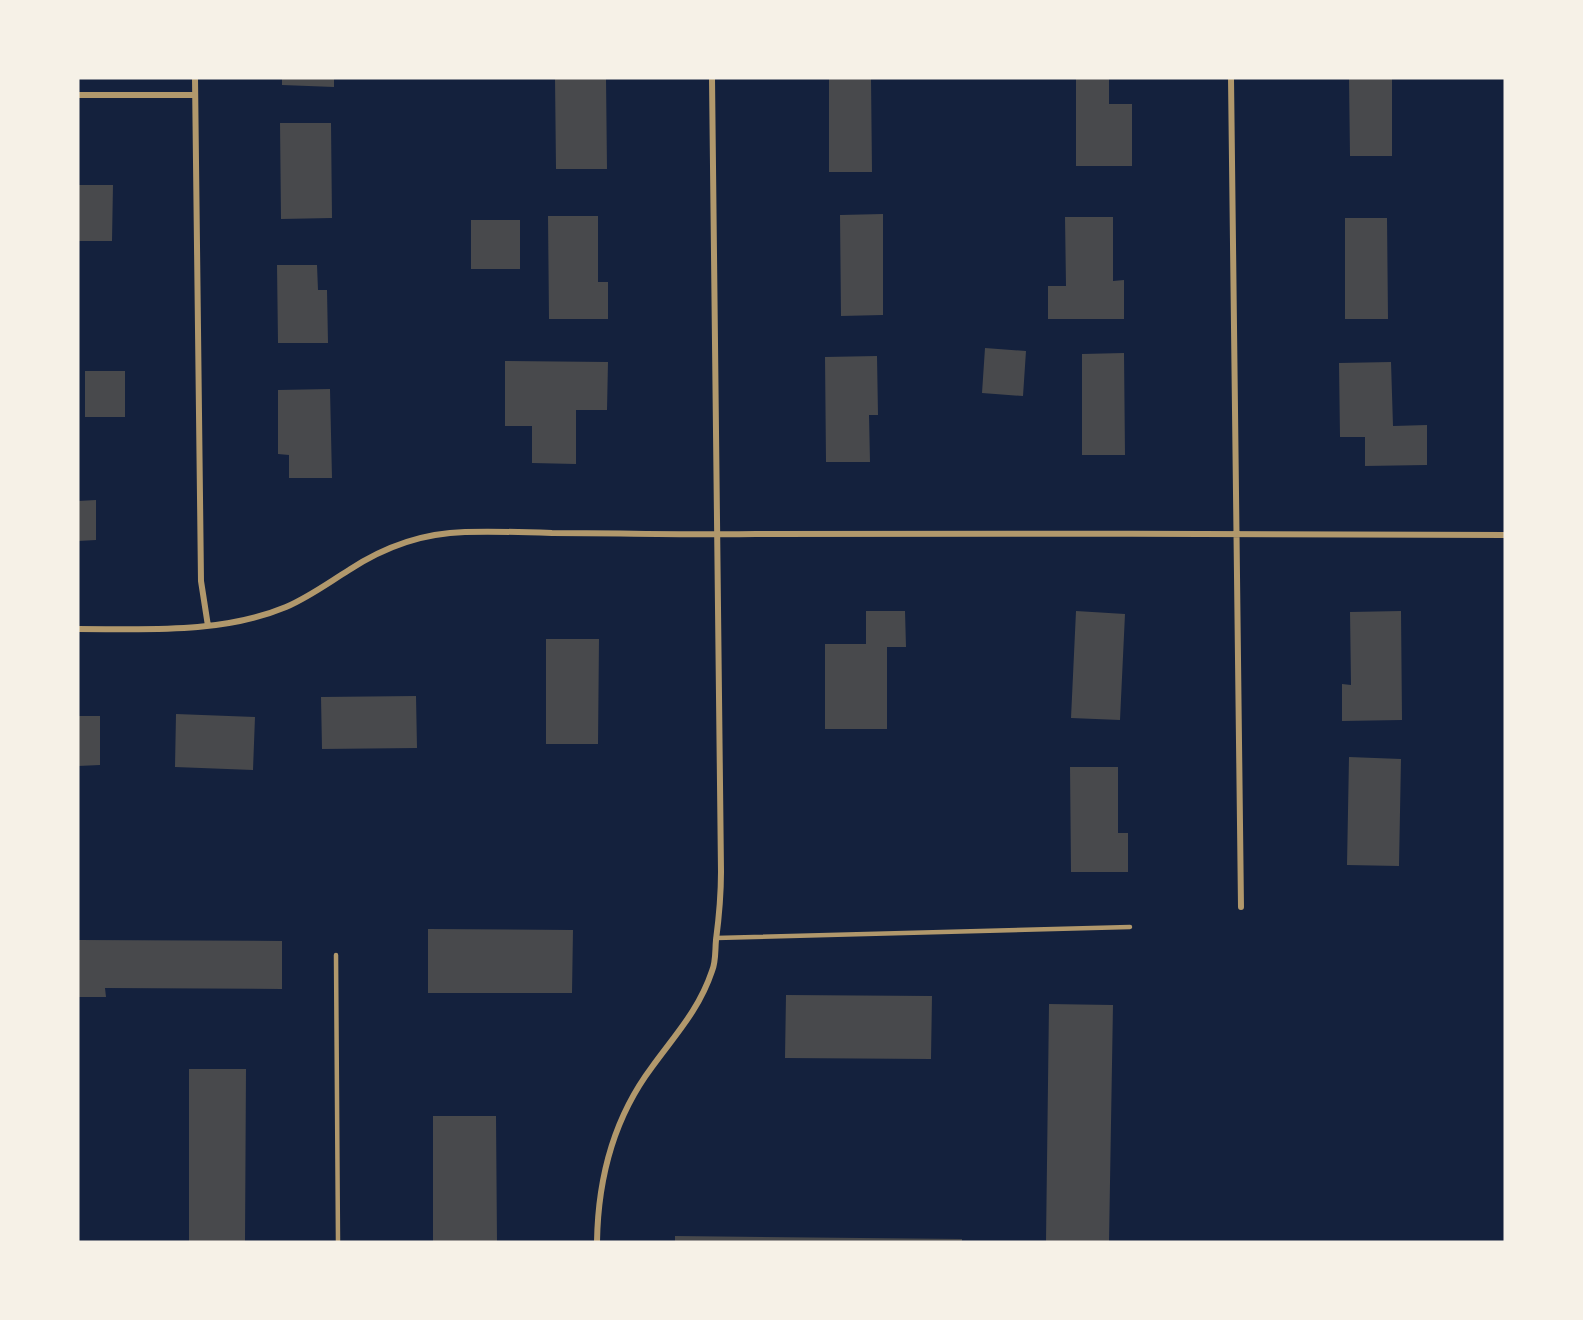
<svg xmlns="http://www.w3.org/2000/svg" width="1583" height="1320" font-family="'Sofia Sans Condensed',sans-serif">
  <rect width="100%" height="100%" fill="#14213d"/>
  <path fill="#48494c" d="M282,78h52v9l-52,-2z
    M555,78h51l1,91h-51z
    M829,78h42l1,94h-43z
    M1076,78h33v26h23v62h-56z
    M1349,78h43v78h-42z
    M280,123h51l1,95 -51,1z
    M78,185h35l-1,56h-34z
    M883,214v101l-42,1 -1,-101z
    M548,216h50v66h10v37h-59z
    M1065,217h48v64l11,-1v39h-76v-33h18z
    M1345,218h42l1,101h-43z
    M471,220h49v49h-49z
    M277,265h40l1,25h9l1,53h-50z
    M985,348l41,3 -3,45 -41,-3z
    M1124,353l1,102h-43v-101z
    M877,356l1,59h-9l1,47h-44l-1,-105z
    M505,361l103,1 -1,48h-31v54l-44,-1v-37h-27z
    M1391,362l2,64 34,-1v40l-62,1v-29h-25l-1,-74z
    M85,371h40v46h-40z
    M330,389l2,89h-43v-23l-11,-1v-64z
    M96,500v40l-18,1v-40z
    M866,611h39l1,36h-19v82h-62v-85h41z
    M1076,611l49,3 -5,106 -49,-2z
    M1401,611l1,109 -60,1v-37l9,1 -1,-73z
    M546,639h53l-1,105h-52z
    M416,696l1,52 -95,1 -1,-52z
    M176,714l79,3 -2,53 -78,-3z
    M78,716h22v49l-22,1z
    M1349,757l52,2 -2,107 -52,-1z
    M1070,767h48v66h10v39h-57z
    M428,929l145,1 -1,63h-144z
    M78,940l204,1v48l-177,-1 1,9h-28z
    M786,995l146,1 -1,63 -146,-1z
    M1049,1004l64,1 -4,237h-63z
    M189,1069h57l-1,173h-56z
    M433,1116h63l1,126h-64z
    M675,1236l287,3v3h-287z"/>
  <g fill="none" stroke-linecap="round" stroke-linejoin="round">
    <path stroke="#b1986c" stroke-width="4.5" d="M716,938l414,-11
      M336,955l2,287"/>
    <path stroke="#b1986c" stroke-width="6" d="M195,78l6,503 7,45
      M1231,78l10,829
      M78,95h117
      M78,629c69,0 143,5 208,-22 23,-10 42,-24 63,-37 35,-23 74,-37 116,-38 29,-1 58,0 87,1 68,0 136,2 204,1 250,0 499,-1 749,1
      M597,1242c1,-64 16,-123 55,-175 23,-32 47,-57 60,-96 4,-9 3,-21 4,-31 3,-23 5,-45 5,-68l-9,-794"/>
  </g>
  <rect width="1583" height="1320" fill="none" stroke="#f6f1e7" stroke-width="159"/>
</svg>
